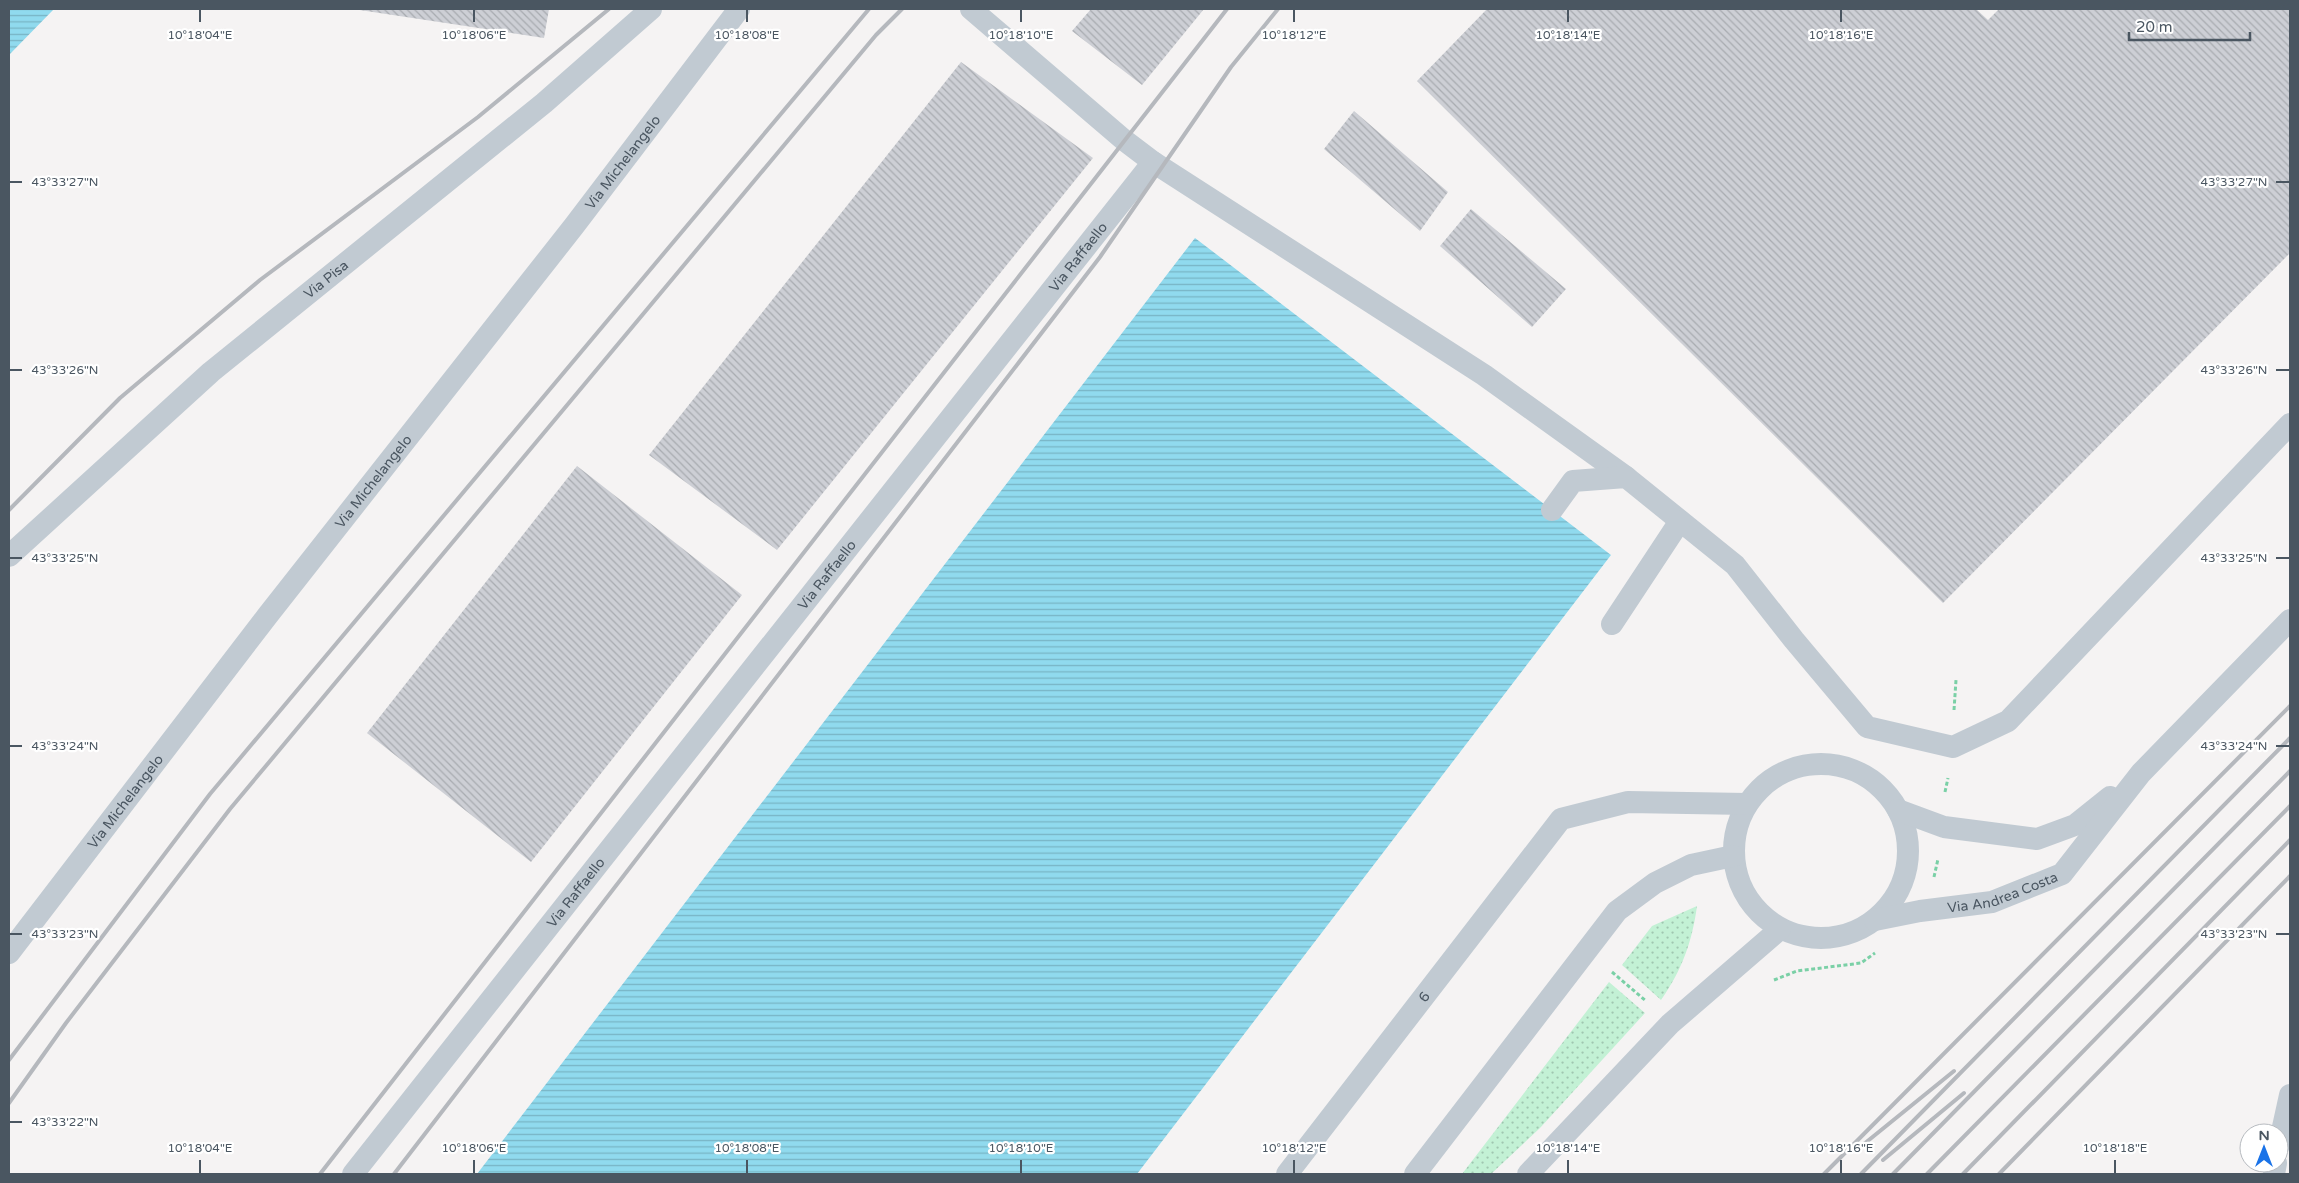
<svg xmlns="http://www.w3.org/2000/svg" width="2299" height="1183" font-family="'Varela Round',sans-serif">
  <defs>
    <pattern id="green-dots" width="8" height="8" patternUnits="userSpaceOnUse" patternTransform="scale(1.25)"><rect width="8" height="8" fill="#c3f1d5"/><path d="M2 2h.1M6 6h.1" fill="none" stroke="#a0c6b0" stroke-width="1.8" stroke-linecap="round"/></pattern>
    <pattern id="water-rules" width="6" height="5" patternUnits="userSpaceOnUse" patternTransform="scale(1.25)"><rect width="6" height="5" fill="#90daee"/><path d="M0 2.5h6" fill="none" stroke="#78b4c4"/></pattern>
    <pattern id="building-back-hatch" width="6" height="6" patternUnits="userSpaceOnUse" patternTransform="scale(1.25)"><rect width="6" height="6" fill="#cdcfd5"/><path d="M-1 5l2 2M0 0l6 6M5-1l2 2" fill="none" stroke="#a8abb0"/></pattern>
  </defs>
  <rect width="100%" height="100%" fill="#f5f3f3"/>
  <path fill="url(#green-dots)" d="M1697,906c-5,36 -15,64 -36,94l-39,-35 30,-39z
    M1609,982l36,31 -105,115 -49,46h-29z"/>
  <path fill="url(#water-rules)" d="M9,9h45l-45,46z
    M1195,238l416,317 -474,619h-660z"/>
  <path fill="url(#building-back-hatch)" d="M353,9h196l-5,29z
    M1091,9l15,1 98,-1 -62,76 -70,-54z
    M1487,9h489l12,11 11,-11h291v244l-347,350 -526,-522z
    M961,62l132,96 -316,392 -128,-95z
    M1354,111l94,81 -28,39 -96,-82z
    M1471,209l95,80 -34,38 -92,-81z
    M577,466l165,129 -211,267 -164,-129z"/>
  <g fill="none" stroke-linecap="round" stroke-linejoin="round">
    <path stroke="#7ad0a6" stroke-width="3" stroke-dasharray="4 2.5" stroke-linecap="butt" d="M1954,710l2,-30
      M1945,792l3,-14
      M1934,877l4,-18
      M1612,972l34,29
      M1774,980l23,-9 64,-8 14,-10"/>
    <g stroke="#c1cad2" stroke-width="22">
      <path d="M1153,162l331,213 142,102"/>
      <path d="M1552,510l21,-29 53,-4 109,88 59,75 73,87 86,20 55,-26 282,-297"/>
      <path id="s1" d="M9,556l202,-184 333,-269 107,-94"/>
      <path d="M1612,624l68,-103"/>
      <circle cx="1821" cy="851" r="87"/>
      <path d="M1898,810l46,17 93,12 38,-14 35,-28"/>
      <path id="s2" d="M1875,920l45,-9 72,-9 70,-28 79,-101 149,-153"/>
      <path id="s3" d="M9,953l259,-338 306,-389 165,-217"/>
      <path d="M2279,1145l11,-50"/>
      <path id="s4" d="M353,1174l800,-1012 -29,-22 -153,-131"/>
      <path id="s5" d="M1287,1174l274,-355 67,-17 119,2"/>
      <path d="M1415,1174l202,-263 38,-28 36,-18 42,-9"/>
      <path d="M1528,1174l142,-150 110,-95"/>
      <path d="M2274,1174l2,-11"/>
    </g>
    <path stroke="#b5b8bd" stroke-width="4" d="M9,510l111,-112 140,-118 218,-163 131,-108
      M9,1060l201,-266 659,-785
      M9,1103l57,-80 164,-214 646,-774 26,-26
      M1859,1148l95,-77
      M1883,1160l81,-67
      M320,1174l907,-1165
      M394,1174l706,-917 131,-190 47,-58
      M1824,1174l466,-468
      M1861,1174l429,-436
      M1893,1174l397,-403
      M1927,1174l363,-368
      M1963,1174l327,-334
      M1999,1174l291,-298"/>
  </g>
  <path fill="none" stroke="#4a5661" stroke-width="2" d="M200,10v12M474,10v12M747,10v12M1021,10v12M1294,10v12M1568,10v12M1841,10v12M10,182h12M2276,182h13M10,370h12M2276,370h13M10,558h12M2276,558h13M10,746h12M2276,746h13M10,934h12M2276,934h13M10,1122h12M200,1160v13M474,1160v13M747,1160v13M1021,1160v13M1294,1160v13M1568,1160v13M1841,1160v13M2115,1160v13"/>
  <g text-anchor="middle" stroke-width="4.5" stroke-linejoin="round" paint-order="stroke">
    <g font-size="14" fill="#4a5661" stroke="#fff">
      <text dy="5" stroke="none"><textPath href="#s3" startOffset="1001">Via Michelangelo</textPath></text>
      <text dy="5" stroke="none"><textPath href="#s4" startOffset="1169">Via Raffaello</textPath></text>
      <text dy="5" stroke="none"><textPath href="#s1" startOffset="421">Via Pisa</textPath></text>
      <text dy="5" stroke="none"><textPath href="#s3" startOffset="596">Via Michelangelo</textPath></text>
      <text dy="5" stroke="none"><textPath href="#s4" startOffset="764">Via Raffaello</textPath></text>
      <text dy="5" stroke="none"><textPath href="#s3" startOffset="191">Via Michelangelo</textPath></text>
      <text dy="5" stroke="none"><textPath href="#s2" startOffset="131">Via Andrea Costa</textPath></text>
      <text dy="5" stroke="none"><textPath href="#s4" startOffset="359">Via Raffaello</textPath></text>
      <text dy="5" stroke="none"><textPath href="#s5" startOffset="224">6</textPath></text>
    </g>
  </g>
  <g font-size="12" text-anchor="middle" fill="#4a5661" stroke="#fff" stroke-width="4.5" stroke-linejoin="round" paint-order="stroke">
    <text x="200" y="39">10°18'04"E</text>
    <text x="474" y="39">10°18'06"E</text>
    <text x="747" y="39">10°18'08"E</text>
    <text x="1021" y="39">10°18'10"E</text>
    <text x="1294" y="39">10°18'12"E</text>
    <text x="1568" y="39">10°18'14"E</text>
    <text x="1841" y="39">10°18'16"E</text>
    <text x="65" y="186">43°33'27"N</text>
    <text x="2234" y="186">43°33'27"N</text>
    <text x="65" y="374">43°33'26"N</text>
    <text x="2234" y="374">43°33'26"N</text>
    <text x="65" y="562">43°33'25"N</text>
    <text x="2234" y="562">43°33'25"N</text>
    <text x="65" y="750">43°33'24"N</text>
    <text x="2234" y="750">43°33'24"N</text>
    <text x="65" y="938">43°33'23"N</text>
    <text x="2234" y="938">43°33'23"N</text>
    <text x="65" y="1126">43°33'22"N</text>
    <text x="200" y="1152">10°18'04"E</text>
    <text x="474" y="1152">10°18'06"E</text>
    <text x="747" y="1152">10°18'08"E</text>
    <text x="1021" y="1152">10°18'10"E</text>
    <text x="1294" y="1152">10°18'12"E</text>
    <text x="1568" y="1152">10°18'14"E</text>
    <text x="1841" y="1152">10°18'16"E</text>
    <text x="2115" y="1152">10°18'18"E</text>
  </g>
  <rect width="2299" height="1183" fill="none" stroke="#4a5661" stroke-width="20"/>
  <g transform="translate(2264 1148)"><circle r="24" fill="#ffffff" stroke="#b7bbc0"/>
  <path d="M0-4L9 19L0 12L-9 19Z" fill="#1a73e8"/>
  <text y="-8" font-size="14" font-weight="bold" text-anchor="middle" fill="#4a5661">N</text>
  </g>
  <path d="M2129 32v8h121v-8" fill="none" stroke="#4a5661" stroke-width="2.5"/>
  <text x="2136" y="32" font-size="15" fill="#4a5661" stroke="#ffffff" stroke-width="4" paint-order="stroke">20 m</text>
</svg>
